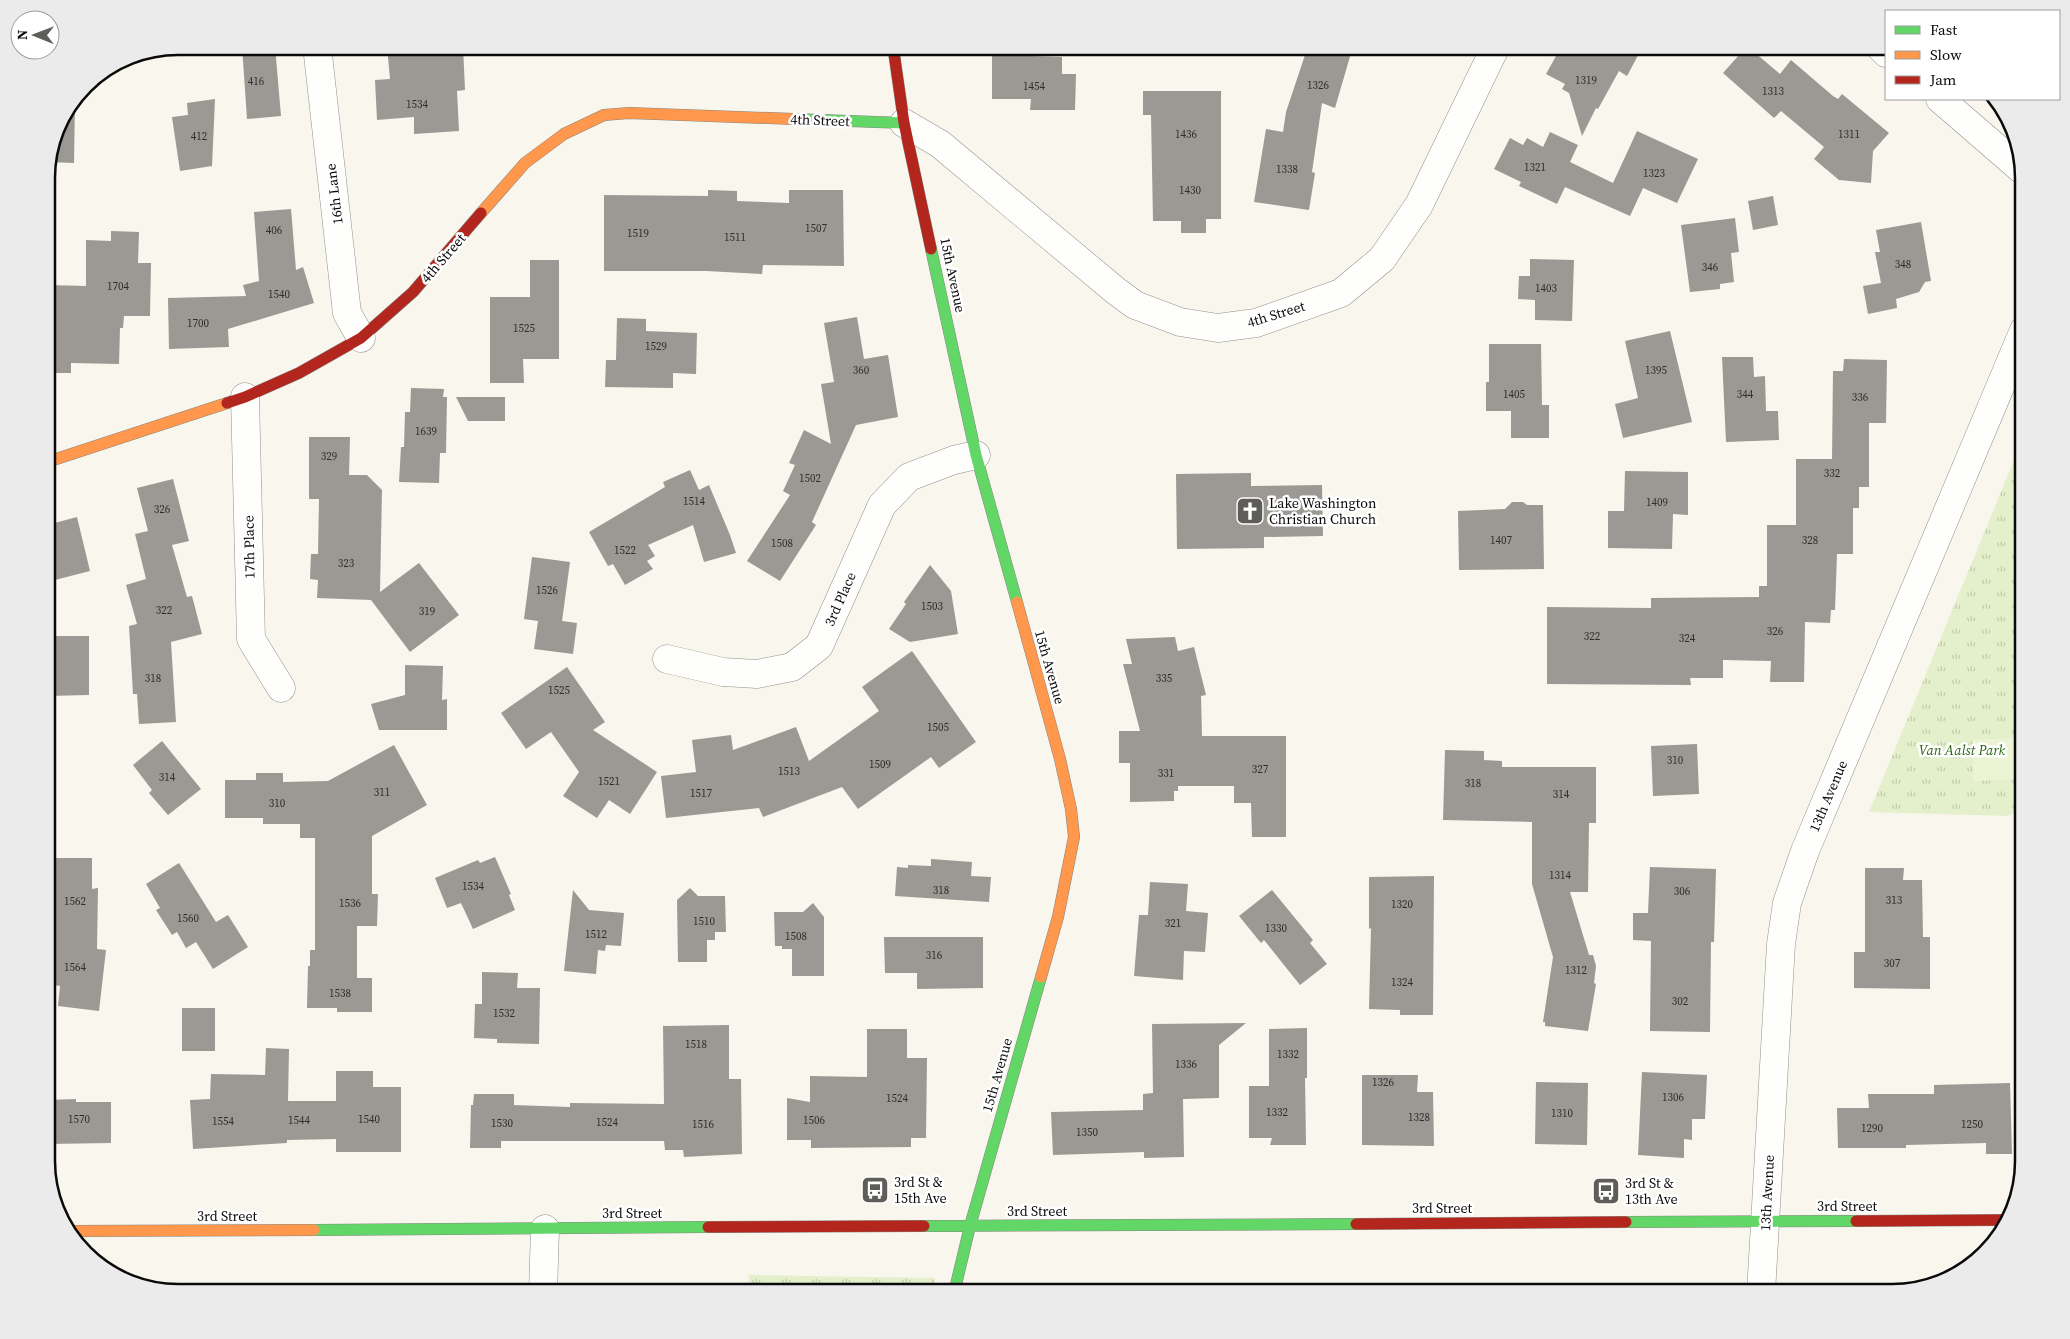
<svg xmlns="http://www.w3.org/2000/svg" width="2070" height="1339" font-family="'Source Serif 4',serif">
  <defs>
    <pattern id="park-tufts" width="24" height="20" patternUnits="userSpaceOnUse" patternTransform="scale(1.25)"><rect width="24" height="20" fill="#e4f0cb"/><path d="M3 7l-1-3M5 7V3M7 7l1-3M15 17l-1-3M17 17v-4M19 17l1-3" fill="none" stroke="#c2ccad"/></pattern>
  </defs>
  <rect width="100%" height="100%" fill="#f9f6ed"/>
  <path fill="url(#park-tufts)" d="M2024,436v372l-16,8 -139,-4z
    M749,1275l186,3 -1,15h-186z"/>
  <path fill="#edf3d5" d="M2024,738v41l-51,2 1,-41z"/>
  <path fill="#9c9893" d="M242,46h33l6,70 -34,3z
    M387,46h76l2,44 -8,1 2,40 -45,3v-17l-37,3 -2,-40 15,-1z
    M992,46h38v10l32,1v17h14l-1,36h-45l1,-11h-39z
    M1308,46h21l22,7 -16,55 -13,-5 -10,69 3,1 -6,37 -55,-8 12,-73 17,3 3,-20z
    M1571,46h72l-16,30 -8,-5 -21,38 -2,-1 -14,28 -13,-43 -7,-4 3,-5 -19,-10 10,-18 11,-2z
    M1747,46l33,28 11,-14 42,36 5,3 4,-5 47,39 -16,18 -2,32 -32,-3 -25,-21 10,-12 -43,-36 -7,7 -51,-45z
    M1143,91h78v128h-15v14h-25v-12h-28l-2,-106h-8z
    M75,99l-1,64 -26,-1 12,-42z
    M215,99l-3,67 -32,5 -8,-54 16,-2 -1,-12z
    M1637,131l61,28 -21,44 -34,-15 -13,28 -65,-29 -8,17 -38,-18 2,-4 -27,-13 16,-31 13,7 4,-7 16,9 7,-15 28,13 -8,17 43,21z
    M708,190l29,1v10l52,2v-13h54l1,76 -81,-1 -1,9 -56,-3h-102v-76l104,1z
    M1773,196l5,29 -25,5 -5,-29z
    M291,209l5,61 7,-3 11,36 -86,26 1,18 -60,2 -1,-51 78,-2 -3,-11 16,-4 -5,-69z
    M1735,218l4,34 -8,1 3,29 -14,2v5l-30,3 -9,-67z
    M1921,222l10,59 -6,1 -6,10 -23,7 1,9 -29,6 -5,-28 18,-3 -6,-31h5l-4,-22z
    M111,231l28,1 -1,31h13l-1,53h-26l-1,12h-3l-1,36 -48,-1v10h-24v-88l39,1v-46l25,1z
    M1530,259l44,1 -2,61 -37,-1v-20l-17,-1 1,-23h11z
    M530,260h29v99h-36l1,24h-34v-86h40z
    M857,317l7,42 24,-4 10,62 -42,8 -44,97 4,3 -36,56 -33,-20 43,-66 -7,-4 12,-26 -6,-2 15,-33 27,14 -10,-60 13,-2 -10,-59z
    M617,318l29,1v12l51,2 -1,41 -23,-1v15l-68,-1 1,-27h10z
    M1670,331l22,91 -69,16 -8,-34 23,-6 -13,-57z
    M1489,344h52l1,61h7v33h-38v-27h-25v-29h3z
    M1722,357h31l1,20 11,-1 1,35h12l1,29 -53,2z
    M1844,359l43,1 -1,63h-17v64h-10v21h-6v46h-16l-2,56h-4l-1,13 -25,-1 -1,60h-34l1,-21 -48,-1v18h-33l1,7 -144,-1v-77l104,1v-10l108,-1v-11h8v-61h29v-66h36l1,-88h10z
    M411,388l33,1 -1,8h4l-1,56h-6l-1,30 -40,-1 2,-35h3l1,-35h5z
    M456,397h49v24h-37z
    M309,437h41l-1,38h18l15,15 -2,102 39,-29 40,52 -49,37 -39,-52 -54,-2 1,-18 -8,-1 1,-25h7l1,-55h-10z
    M690,470l9,20 10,-5 21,50 6,18 -32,9 -11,-37 -45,20 7,11 -8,5 6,8 -28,16 -12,-21 -5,2 -19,-34 76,-45 -2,-5z
    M1625,471l63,1v43l-15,-1 -1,35 -64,-1v-37h16z
    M1251,473v13l71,-1 1,51 -59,1v11l-87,1 -1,-75z
    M173,479l16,62 -17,4 15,52 5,-1 10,38 -31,8 5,80 -37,2 -2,-30h-4l-4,-68 8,-2 -11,-39 20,-6 -11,-45 13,-3 -11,-43z
    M1512,502h11l4,3h16l1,64 -85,1 -1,-59 47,-2z
    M77,517l13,54 -43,11v-57z
    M532,557l38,5 -8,59 15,2 -4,31 -39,-5 4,-28 -14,-2z
    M930,565l21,26 7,43 -48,8 -21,-13 17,-25 -2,-2z
    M47,636h42v59l-42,1z
    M1175,637l3,14 16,-4 12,48 -5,1 1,40h84v101h-34l-1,-34h-17v-17h-56v5h-4v10l-44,1v-39h-11v-32h21l-17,-67h9l-6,-25z
    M912,651l64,91 -37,26 -8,-11 -73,52 -16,-22 -79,30 -4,-9 -93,10 -5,-42 35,-4 -4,-32 39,-5 2,15 63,-23 13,34 70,-50 -17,-24z
    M405,665l38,1 -1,34 5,-1v31h-68l-8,-26 34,-9z
    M567,667l38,55 -12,8 64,42 -27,42 -21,-14 -12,18 -34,-22 16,-24 -28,-40 -25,17 -25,-36z
    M162,741l39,48 -33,26 -19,-22 3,-3 -19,-25z
    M1697,744l2,50 -46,2 -2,-50z
    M394,745l33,60 -55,31v58h6l-1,32h-20v52h15v34h-35v-4h-30l1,-42h2v-16h5v-112h-15v-14h-37v-6h-38v-38h31v-7h27v9l45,-1z
    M1445,750l39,1v9l18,1v6h94v56h-7l-1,69h-18l19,63h4l3,11 -2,17 2,1 -8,47 -43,-5v-4h-2l10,-65 -21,-73v-62l-89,-2z
    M495,857l16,37 -2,1 6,15 -42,19 -12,-26 -14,5 -12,-30 43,-18 2,3z
    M54,858h38v31l6,-1 -1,61 9,1 -7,61 -41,-5 2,-20 -13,-2v-41l6,1z
    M931,859l41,3 -1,14 20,1 -2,25 -94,-6 2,-29 11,1v-3l23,1z
    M179,863l37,59 12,-7 20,32 -35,22 -17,-27 -10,6 -9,-16 -5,3 -16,-25 4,-2 -14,-24z
    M1650,867l66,2 -2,73h-3l-1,90 -60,-1 1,-90 -18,-1v-27h15z
    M1865,868h39l-1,12h19l1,57h7v52l-76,-1v-36h11z
    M1434,876l-1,139h-33v-5l-31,-1 2,-81 -2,1v-52z
    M1150,882l38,2 -2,27 22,2 -3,39 -21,-1 -1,29 -49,-4 5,-61h9z
    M690,888l8,8h27l1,36h-11v8h-8v22h-29l-1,-62z
    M573,890l16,20 35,3 -3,33 -15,-1 -1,6 -7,-1 -2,24 -32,-3z
    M1272,890l41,50 -3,3 17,21 -27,21 -36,-45 -3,3 -22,-27z
    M813,903l11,14v59h-32v-27h-10v-3h-7l-1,-34h29z
    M884,937h99v51l-66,1v-16h-32z
    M482,972l36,1 -1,15h23l-1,56 -42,-1v-4l-23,-1 1,-34h7z
    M182,1008h33v43h-33z
    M1246,1023l-27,22v53l-36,1 1,58 -40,1v-6l-91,3 -2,-43 92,-2v-16l10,-1 -1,-69z
    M729,1025v54h12l1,75 -58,3 -1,-7h-18l-1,-9h-163v7h-31l1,-43h2l1,-11h40v11l56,2v-4l94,1 -1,-78z
    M1307,1028v50h-2l1,67h-36l2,-7h-23v-52h20v-57z
    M867,1029h40v29h20l-1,80h-15v9l-100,1v-8h-24v-42l23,4v-26l57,1z
    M266,1048l23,1 -1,52h48v-30h37v16h28v65h-65v-13l-49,1v3l-94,6 -3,-49 20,-1 1,-25 54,1z
    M1642,1072l65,3 -2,44h-13v21l-8,-1v19l-46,-3z
    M1362,1075h56l-1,17h16l1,54 -72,-1z
    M1536,1082l52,1 -1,62 -52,-1z
    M2010,1083l2,71h-26v-11l-80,2v3h-68l-1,-40h32l-1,-14h66v-9z
    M76,1099v3h35v41l-64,1v-44z"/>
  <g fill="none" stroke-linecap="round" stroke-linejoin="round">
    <g stroke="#92908c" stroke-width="29">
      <path id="street" d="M317,46l30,267 14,25
        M1879,46l7,7
        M1940,99l81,70
        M904,123l36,21 176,147 19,14 45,17 38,6 38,-5 85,-30 41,-34 37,-54 77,-159
        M245,397l6,242 30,49
        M667,659l56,13 34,2 35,-7 27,-21 63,-141 27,-28 45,-17 22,-5
        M543,1293l2,-64
        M1761,1293l20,-349 6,-41 18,-52 219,-521"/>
    </g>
    <g stroke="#888783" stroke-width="12">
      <path id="fast" d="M794,119l110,4
        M931,249l45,206 41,147
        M1626,1222l230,-1
        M924,1226l432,-2
        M314,1230l394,-3
        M954,1293l16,-67 71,-249"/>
    </g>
    <g stroke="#888783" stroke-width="12">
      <path id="slow" d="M481,213l44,-50 39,-29 40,-19 25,-2 165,6
        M47,462l180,-59
        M1017,602l43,157 11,50 3,28 -16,80 -17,60
        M68,1231l246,-1"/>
    </g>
    <g stroke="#888783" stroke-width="12">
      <path id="jam" d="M893,46l11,77 27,126
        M227,403l18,-6 54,-24 62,-35 52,-46 68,-79
        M1856,1221l150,-1
        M1356,1224l270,-2
        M708,1227l216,-1"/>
    </g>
    <use href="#street" stroke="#fefefc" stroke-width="28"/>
    <use href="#fast" stroke="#63d668" stroke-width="11"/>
    <use href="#slow" stroke="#ff974d" stroke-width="11"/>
    <use href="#jam" stroke="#b3261e" stroke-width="11"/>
  </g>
  <defs>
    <g id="church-square" transform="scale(1.4375)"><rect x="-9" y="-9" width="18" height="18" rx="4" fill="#5e5d59" stroke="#fff"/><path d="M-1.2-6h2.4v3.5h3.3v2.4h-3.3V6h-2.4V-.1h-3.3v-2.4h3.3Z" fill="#fff"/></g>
    <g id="bus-square" transform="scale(1.4375)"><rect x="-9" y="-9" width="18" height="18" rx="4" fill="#5e5d59" stroke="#fff"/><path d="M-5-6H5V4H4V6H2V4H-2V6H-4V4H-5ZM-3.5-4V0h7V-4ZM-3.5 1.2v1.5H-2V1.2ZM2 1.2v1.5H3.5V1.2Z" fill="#fff"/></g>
  </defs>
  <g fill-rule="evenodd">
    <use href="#church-square" x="1250" y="511"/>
    <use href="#bus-square" x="875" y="1190"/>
    <use href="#bus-square" x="1606" y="1191"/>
  </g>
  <g text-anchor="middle" stroke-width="5" stroke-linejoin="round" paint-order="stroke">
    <g font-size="11" fill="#2e2e2c">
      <text x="1586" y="84">1319</text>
      <text x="256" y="85">416</text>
      <text x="1318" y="89">1326</text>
      <text x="1034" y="90">1454</text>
      <text x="1773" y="95">1313</text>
      <text x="417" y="108">1534</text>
      <text x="1186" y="138">1436</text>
      <text x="1849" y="138">1311</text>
      <text x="199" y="140">412</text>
      <text x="1535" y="171">1321</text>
      <text x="1287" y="173">1338</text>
      <text x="1654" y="177">1323</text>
      <text x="1190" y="194">1430</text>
      <text x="816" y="232">1507</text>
      <text x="274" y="234">406</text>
      <text x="638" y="237">1519</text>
      <text x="735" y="241">1511</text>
      <text x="1903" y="268">348</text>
      <text x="1710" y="271">346</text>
      <text x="118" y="290">1704</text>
      <text x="1546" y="292">1403</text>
      <text x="279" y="298">1540</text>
      <text x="198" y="327">1700</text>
      <text x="524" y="332">1525</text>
      <text x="656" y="350">1529</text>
      <text x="861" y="374">360</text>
      <text x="1656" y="374">1395</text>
      <text x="1514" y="398">1405</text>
      <text x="1745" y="398">344</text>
      <text x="1860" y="401">336</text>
      <text x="426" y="435">1639</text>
      <text x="329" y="460">329</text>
      <text x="1832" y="477">332</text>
      <text x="810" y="482">1502</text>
      <text x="694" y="505">1514</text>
      <text x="1657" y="506">1409</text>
      <text x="162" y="513">326</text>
      <text x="1501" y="544">1407</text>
      <text x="1810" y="544">328</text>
      <text x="782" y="547">1508</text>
      <text x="625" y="554">1522</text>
      <text x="346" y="567">323</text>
      <text x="547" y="594">1526</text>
      <text x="932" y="610">1503</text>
      <text x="164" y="614">322</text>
      <text x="427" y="615">319</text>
      <text x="1775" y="635">326</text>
      <text x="1592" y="640">322</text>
      <text x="1687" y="642">324</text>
      <text x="153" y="682">318</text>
      <text x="1164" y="682">335</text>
      <text x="559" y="694">1525</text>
      <text x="938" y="731">1505</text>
      <text x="1675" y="764">310</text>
      <text x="880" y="768">1509</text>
      <text x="1260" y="773">327</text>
      <text x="789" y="775">1513</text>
      <text x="1166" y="777">331</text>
      <text x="167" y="781">314</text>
      <text x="609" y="785">1521</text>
      <text x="1473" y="787">318</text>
      <text x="382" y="796">311</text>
      <text x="701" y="797">1517</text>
      <text x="1561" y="798">314</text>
      <text x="277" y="807">310</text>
      <text x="1560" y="879">1314</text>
      <text x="473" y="890">1534</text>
      <text x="941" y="894">318</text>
      <text x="1682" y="895">306</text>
      <text x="1894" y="904">313</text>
      <text x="75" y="905">1562</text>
      <text x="350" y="907">1536</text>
      <text x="1402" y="908">1320</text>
      <text x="188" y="922">1560</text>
      <text x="704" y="925">1510</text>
      <text x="1173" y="927">321</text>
      <text x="1276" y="932">1330</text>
      <text x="596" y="938">1512</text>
      <text x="796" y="940">1508</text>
      <text x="934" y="959">316</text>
      <text x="1892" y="967">307</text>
      <text x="75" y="971">1564</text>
      <text x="1576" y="974">1312</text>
      <text x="1402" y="986">1324</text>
      <text x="340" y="997">1538</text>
      <text x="1680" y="1005">302</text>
      <text x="504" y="1017">1532</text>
      <text x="696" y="1048">1518</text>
      <text x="1288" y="1058">1332</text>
      <text x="1186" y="1068">1336</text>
      <text x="1383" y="1086">1326</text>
      <text x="1673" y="1101">1306</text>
      <text x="897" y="1102">1524</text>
      <text x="1277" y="1116">1332</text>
      <text x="1562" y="1117">1310</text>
      <text x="1419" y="1121">1328</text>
      <text x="79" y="1123">1570</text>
      <text x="369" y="1123">1540</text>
      <text x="299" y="1124">1544</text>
      <text x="814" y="1124">1506</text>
      <text x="223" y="1125">1554</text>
      <text x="607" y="1126">1524</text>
      <text x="502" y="1127">1530</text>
      <text x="703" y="1128">1516</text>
      <text x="1972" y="1128">1250</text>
      <text x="1872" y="1132">1290</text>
      <text x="1087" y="1136">1350</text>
    </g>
    <g font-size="14" fill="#0a0a0a" stroke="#fff">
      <text transform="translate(820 120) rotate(2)" y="5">4th Street</text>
      <text transform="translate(334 194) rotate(-97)" y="5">16th Lane</text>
      <text transform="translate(443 258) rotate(-49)" y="5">4th Street</text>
      <text transform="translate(953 275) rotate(78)" y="5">15th Avenue</text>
      <text transform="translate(1276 314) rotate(-17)" y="5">4th Street</text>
      <text transform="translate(249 547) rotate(-91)" y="5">17th Place</text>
      <text transform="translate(840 599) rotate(-66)" y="5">3rd Place</text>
      <text transform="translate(1050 667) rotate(74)" y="5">15th Avenue</text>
      <text transform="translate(1828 796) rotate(-67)" y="5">13th Avenue</text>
      <text transform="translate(997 1075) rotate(-74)" y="5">15th Avenue</text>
      <text transform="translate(1767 1193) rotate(-87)" y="5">13th Avenue</text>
      <text x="1847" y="1211">3rd Street</text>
      <text x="1442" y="1213">3rd Street</text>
      <text x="1037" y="1216">3rd Street</text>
      <text x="632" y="1218">3rd Street</text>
      <text x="227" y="1221">3rd Street</text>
    </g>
    <g font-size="14" fill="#0a0a0a" stroke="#fff" text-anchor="start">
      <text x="1269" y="508">Lake Washington<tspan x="1269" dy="16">Christian Church</tspan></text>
      <text x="894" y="1187">3rd St &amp;<tspan x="894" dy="16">15th Ave</tspan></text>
      <text x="1625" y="1188">3rd St &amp;<tspan x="1625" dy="16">13th Ave</tspan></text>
    </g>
    <g font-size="14" font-style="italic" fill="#2d6418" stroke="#fff">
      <text x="1962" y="755">Van Aalst Park</text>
    </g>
  </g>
  <path d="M0 0H2070V1339H0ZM178 55H1892A123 123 0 0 1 2015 178V1161A123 123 0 0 1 1892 1284H178A123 123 0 0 1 55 1161V178A123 123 0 0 1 178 55Z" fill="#ebebeb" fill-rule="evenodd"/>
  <path fill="none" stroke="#0a0a0a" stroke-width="2.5" d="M178 55H1892A123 123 0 0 1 2015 178V1161A123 123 0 0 1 1892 1284H178A123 123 0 0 1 55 1161V178A123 123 0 0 1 178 55Z"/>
  <rect x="1885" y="10" width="175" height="90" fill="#ffffff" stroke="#9d9d9d"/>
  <rect x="1895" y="26" width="25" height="8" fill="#63d668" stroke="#9d9d9d"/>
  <text x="1930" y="35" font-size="15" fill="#0a0a0a">Fast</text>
  <rect x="1895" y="51" width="25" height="8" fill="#ff974d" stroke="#9d9d9d"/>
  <text x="1930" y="60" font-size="15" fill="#0a0a0a">Slow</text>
  <rect x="1895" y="76" width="25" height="8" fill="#b3261e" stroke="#9d9d9d"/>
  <text x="1930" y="85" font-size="15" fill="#0a0a0a">Jam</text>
  <g transform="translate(35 35) rotate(271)"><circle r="24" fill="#ffffff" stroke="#9d9d9d"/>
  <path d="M0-4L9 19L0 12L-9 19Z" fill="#5e5d59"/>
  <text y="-8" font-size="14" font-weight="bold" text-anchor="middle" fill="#0a0a0a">N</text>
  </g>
</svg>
